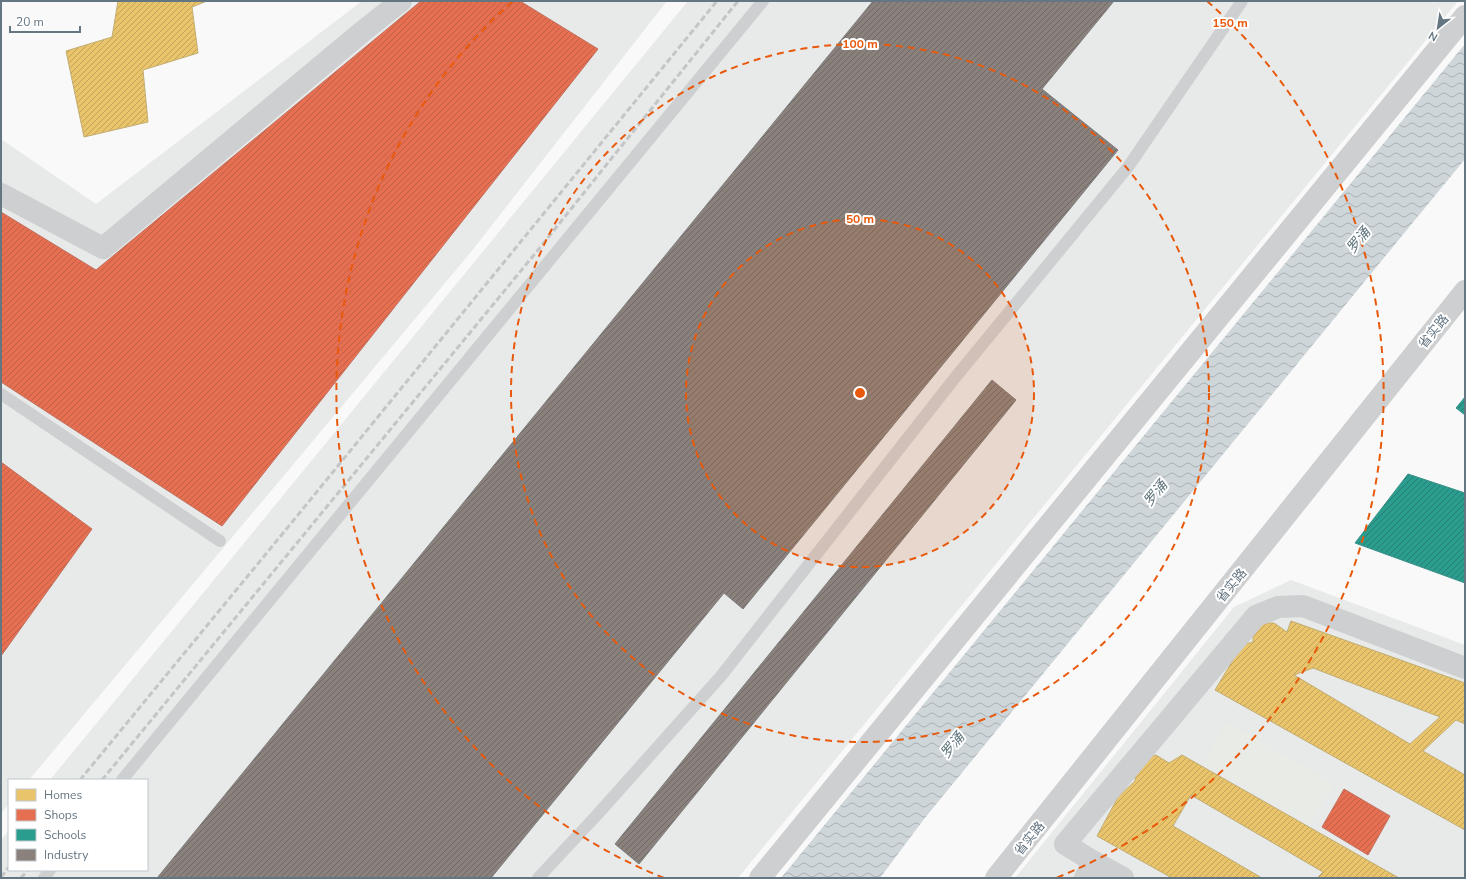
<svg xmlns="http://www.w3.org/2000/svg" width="1466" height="879" font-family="'Nunito Sans','Noto Sans SC',sans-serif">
  <defs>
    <pattern id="water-waves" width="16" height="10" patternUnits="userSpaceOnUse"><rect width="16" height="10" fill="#ced6d9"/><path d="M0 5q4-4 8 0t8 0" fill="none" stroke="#abb2b5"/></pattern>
    <pattern id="homes-hatch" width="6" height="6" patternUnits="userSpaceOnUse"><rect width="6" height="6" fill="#e9c46a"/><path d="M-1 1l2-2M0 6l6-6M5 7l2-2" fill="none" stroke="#c0a45d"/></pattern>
    <pattern id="shops-hatch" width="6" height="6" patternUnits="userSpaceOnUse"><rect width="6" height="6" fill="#e76f51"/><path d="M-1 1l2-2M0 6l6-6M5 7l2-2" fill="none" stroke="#bf6049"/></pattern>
    <pattern id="schools-hatch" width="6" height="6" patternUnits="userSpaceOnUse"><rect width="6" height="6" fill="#2a9d8f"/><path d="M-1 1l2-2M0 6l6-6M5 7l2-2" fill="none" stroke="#277e75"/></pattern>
    <pattern id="industry-hatch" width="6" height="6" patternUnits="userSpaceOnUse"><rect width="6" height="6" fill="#8a817c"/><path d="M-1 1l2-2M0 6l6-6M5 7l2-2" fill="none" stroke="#6f6a67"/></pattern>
  </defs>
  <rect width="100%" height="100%" fill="#f9f9f9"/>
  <path fill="#e8e9e9" d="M362,1h305l-196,251 -442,528h-20v24l-8,9v-674l95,65z
    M688,1h770l-720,877h-737v-38l8,-10v40h138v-90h-97z
    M1291,580l174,65v233h-450l219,-271z"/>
  <path fill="#e8ebe6" d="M1227,722l107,62 -24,41 -107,-62z"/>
  <path fill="url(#water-waves)" d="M1465,44v115l-541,660 -44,59h-99z"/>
  <path fill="url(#homes-hatch)" stroke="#c1ad72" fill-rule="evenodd" d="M118,1h89l-15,6 6,46 -55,17 5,52 -64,15 -18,-86 46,-14z
    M1291,621l174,62v41l-9,-4 -33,31 42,24v55l-250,-140 27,-45 11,-3v-11l9,-8h12l13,9zM1313,668l127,49 -30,27 -116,-69z
    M1156,755l13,8 13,-8 217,123h-82l6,-6 -132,-77 -18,31 89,52h-90l-75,-42 21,-39 17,-16 1,-13 7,-9z"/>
  <path fill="url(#shops-hatch)" stroke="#c07160" d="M421,1h99l78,48 -376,477 -221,-144v-170l95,58z
    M1,462l91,67 -91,127z
    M1344,789l46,27 -22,39 -46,-28z"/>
  <path fill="url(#schools-hatch)" stroke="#3c918b" d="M1465,397v18l-9,-7z
    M1408,474l57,19v90l-110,-40z"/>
  <path fill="url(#industry-hatch)" stroke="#7f7e7e" d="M873,1h241l-72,88 76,61 -375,459 -19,-16 -233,285h-334z
    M992,380l24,20 -377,464 -24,-20z"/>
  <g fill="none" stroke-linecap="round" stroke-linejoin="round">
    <path stroke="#cecfd0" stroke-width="12" d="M1,394l219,147
      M122,780l641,-779
      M44,878l6,-8
      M538,878l58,-62 125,-140 233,-297 174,-212 114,-166"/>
    <path stroke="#cecfd0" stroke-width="22" d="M1,194l102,54 259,-216 39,-31
      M1094,862l-29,-18 191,-228 22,-9 25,-1 162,62
      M760,878l705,-862
      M996,878l469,-587
      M1085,878l9,-16 29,16"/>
    <path stroke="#c3c5c6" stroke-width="3" stroke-dasharray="6 3" stroke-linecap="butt" d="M80,780l213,-259 424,-520
      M102,780l436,-530 200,-249
      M1,877l8,-10
      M21,878l7,-8"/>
  </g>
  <circle cx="860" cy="393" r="174" fill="#e8590c" fill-opacity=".12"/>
  <g fill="none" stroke="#e8590c" stroke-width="2" stroke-dasharray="7 5">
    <circle cx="860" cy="393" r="174"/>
    <circle cx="860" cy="393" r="349"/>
    <path d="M664 878A523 523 0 0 1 513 1M1207 1A523 523 0 0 1 1056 878"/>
  </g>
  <g text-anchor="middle" stroke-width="4" stroke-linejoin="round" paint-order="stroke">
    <g font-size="13" fill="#657683" stroke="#fff">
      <text transform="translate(1433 331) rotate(-51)" y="5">省实路</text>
      <text transform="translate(1231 585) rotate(-51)" y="5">省实路</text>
      <text transform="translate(1029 838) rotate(-51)" y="5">省实路</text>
    </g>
    <g font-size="14" font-style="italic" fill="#60757c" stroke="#fff">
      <text transform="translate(1358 240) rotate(-51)" y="5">罗涌</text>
      <text transform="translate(1155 493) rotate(-51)" y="5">罗涌</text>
      <text transform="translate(952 745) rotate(-51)" y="5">罗涌</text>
    </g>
  </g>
  <circle cx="860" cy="393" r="6" fill="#e8590c" stroke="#fff" stroke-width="2"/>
  <g font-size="12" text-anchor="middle" font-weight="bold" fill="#e8590c" stroke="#fff" stroke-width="4" stroke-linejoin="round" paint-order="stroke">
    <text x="1230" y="27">150 m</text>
    <text x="860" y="48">100 m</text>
    <text x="860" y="223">50 m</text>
  </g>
  <rect width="1466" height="879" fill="none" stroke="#657683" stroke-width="4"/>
  <rect x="8" y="779" width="140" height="92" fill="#ffffff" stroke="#c1c8cd"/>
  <rect x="16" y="789" width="20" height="12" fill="#e9c46a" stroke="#c1c8cd"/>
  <text x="44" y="799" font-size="12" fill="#657683">Homes</text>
  <rect x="16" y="809" width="20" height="12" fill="#e76f51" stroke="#c1c8cd"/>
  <text x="44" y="819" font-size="12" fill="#657683">Shops</text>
  <rect x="16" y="829" width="20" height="12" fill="#2a9d8f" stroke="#c1c8cd"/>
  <text x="44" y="839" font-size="12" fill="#657683">Schools</text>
  <rect x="16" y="849" width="20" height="12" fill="#8a817c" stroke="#c1c8cd"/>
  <text x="44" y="859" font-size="12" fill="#657683">Industry</text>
  <g transform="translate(1438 28) rotate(210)" stroke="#ffffff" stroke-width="3" paint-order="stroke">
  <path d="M0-3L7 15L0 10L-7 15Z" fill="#657683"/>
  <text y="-6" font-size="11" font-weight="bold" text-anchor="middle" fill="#657683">N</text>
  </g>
  <path d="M10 26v6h70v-6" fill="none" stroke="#657683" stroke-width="2"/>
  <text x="16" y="26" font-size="12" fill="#657683" stroke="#ffffff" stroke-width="3" paint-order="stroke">20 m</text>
</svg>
